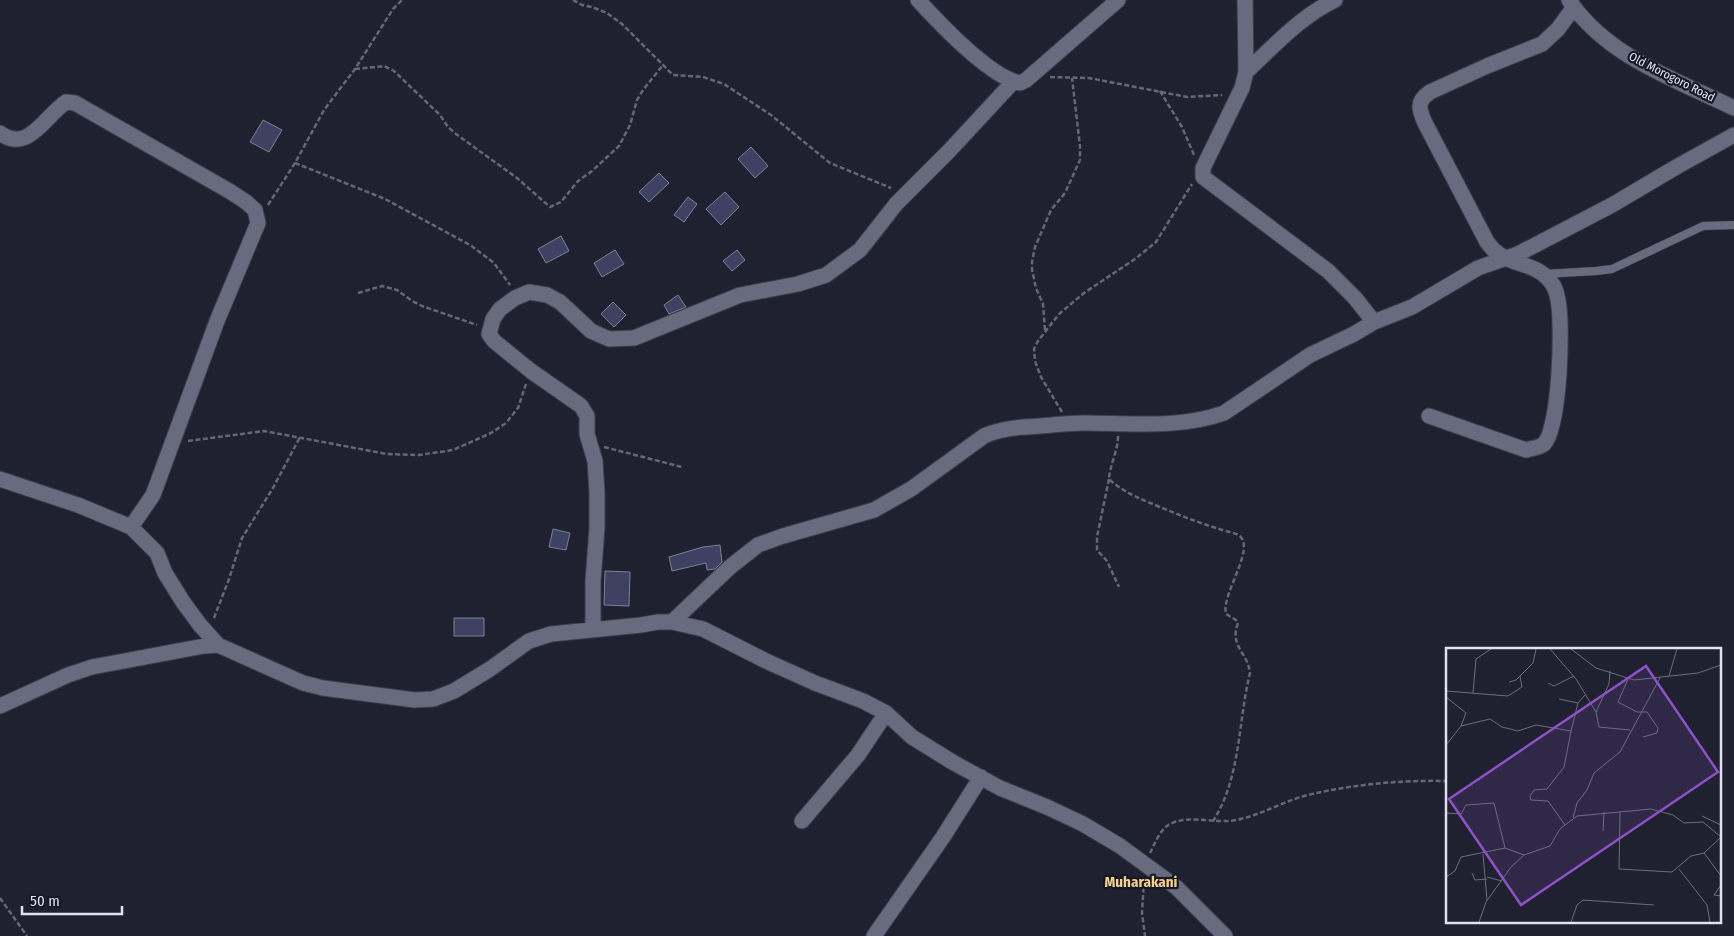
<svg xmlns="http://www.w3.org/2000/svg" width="1734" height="936" font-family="'Fira Sans Condensed',sans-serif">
  <rect width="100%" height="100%" fill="#1f2131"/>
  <path fill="#3e4161" stroke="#7e8195" d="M263,120l19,10 -13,22 -19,-10z
    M751,147l17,19 -13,12 -17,-19z
    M659,173l10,10 -20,19 -10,-10z
    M725,192l14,15 -18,18 -15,-16z
    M688,197l9,7 -13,18 -10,-7z
    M561,236l8,15 -23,12 -8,-14z
    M615,250l9,14 -22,13 -8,-14z
    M737,250l8,10 -13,11 -9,-10z
    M678,295l8,12 -17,7 -5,-9z
    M613,302l13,13 -12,12 -13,-13z
    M553,529l17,4 -4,17 -17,-3z
    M720,545l2,17 -7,7 -8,1 -1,-7 -34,8 -3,-14 34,-10z
    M605,571l25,1 -1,34 -25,-1z
    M454,618h30v18h-30z"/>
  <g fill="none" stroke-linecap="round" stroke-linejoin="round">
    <g stroke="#3c3e4c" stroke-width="9">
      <path id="lane" d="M1544,274l52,-3 16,-2 91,-43 31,-1"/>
    </g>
    <g stroke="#3c3e4c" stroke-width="17">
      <path id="street" d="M918,0c22,24 72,77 102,83l6,-3 92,-80
        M1245,0l1,72 -4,16 -39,80v9l125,94 27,27 19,24
        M1569,0c37,56 107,80 165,108
        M1246,72c28,-26 55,-56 89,-72
        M0,133c28,21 45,-17 66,-31l9,1 156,89 15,10 9,8 3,13 -41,98 -64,174 -22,32
        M1429,416l97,34c5,-2 13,-2 18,-6 16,-17 19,-120 14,-144 -1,-6 -3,-13 -7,-18 -15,-20 -40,-16 -56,-31 -3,-2 -5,-6 -8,-9l-62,-119c-6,-13 -9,-22 5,-31l57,-26 55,-22 16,-15 16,-22
        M0,479l78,26 53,22 26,26 8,20 18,29 17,23 18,20
        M672,622l58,-55 28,-22 25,-9 91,-26 37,-21 73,-53c18,-8 37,-9 56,-10 14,-1 29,-3 43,-3 46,0 96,6 141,-10l86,-58 44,-21 20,-12 38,-15 66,-39 40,-14 94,-49 66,-39 56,-31
        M593,630v-49l4,-53v-35l-2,-32 -8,-27v-18l-6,-10 -50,-35 -37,-30 -5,-7 4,-15 7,-10 15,-11 14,-6 18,3 13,7 31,29 18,8 25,-1 106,-43 58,-11 28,-9 34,-25 36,-46 53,-53 64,-69
        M0,706l68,-31 24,-8 112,-21 14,-1 85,38 20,5 92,12 18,-1 21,-8 36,-22 39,-28 22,-7 90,-9 17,-3h14l31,7 63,32 49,22 48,18 23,12 26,24 42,26 46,25 47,19 36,17 37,22 56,41 49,49
        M802,821l56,-66 28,-42
        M874,936l69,-99 38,-60"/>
    </g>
    <path stroke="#656775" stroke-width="2.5" stroke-dasharray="5 2.5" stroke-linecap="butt" d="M573,0l9,5 10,2 15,6 15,11 51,51 30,2 21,7 47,31 59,48 61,25
      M355,69l29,-3 10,5 46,44 8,12 8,7 61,44 33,29 11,-5 17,-21 14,-10 27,-25 11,-21 7,-25 6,-10 20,-25
      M1050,77l39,1 98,19 35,-2
      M1160,91l22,36 12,28
      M295,163l90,36 85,46 24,18 16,22
      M268,205l27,-42 29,-53 31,-41 38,-60 9,-9
      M358,293l24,-7 15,4 15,11 10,5 55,19
      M1045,330l-2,-26 -7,-16 -4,-18v-8l3,-15 16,-37 14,-17 15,-33v-14l-8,-68
      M1062,412l-21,-35 -6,-16 -1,-12 4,-8 21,-27 25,-21 51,-34 21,-17 36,-58
      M1118,436c0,15 -8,28 -9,43 15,14 32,20 51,28 24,10 47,19 73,26 2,1 5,1 7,3 15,15 -19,58 -14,78l10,6 2,3c-9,24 10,29 12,50 -12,48 -9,105 -37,148
      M188,441l76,-10 123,23 32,1 34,-5 38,-17 15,-10 12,-15 8,-24
      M604,447l78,20
      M1109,479l-12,58v13l10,11 12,26
      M214,618l15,-39 13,-41 31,-50 27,-51
      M1150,853c5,-10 11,-26 22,-30 20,-8 44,1 64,-3 26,-5 47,-19 72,-25 46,-11 93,-15 140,-14
      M1144,880l-2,33 3,23
      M0,898l27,38"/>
    <use href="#lane" stroke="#686b7e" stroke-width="8"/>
    <use href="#street" stroke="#686b7e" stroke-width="15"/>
  </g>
  <g text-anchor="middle" stroke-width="4.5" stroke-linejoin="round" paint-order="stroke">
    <g font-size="12" fill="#dfe1ec" stroke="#161827">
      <text transform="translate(1672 77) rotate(27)" y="4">Old Morogoro Road</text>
    </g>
    <g font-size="15" font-weight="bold" fill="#f5d088" stroke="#161827">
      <text x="1141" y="887">Muharakani</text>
    </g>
  </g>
  <g transform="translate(1446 648)">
    <rect width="275" height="275" fill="#1f2131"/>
    <path fill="none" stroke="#6c6e7c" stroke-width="1" d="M104,1l26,30 20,33 3,15 31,3M125,1l25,19 38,12 64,-7 23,-8M223,28l8,-27M182,31l-10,23 19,10h10l11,16 -1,5 -14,4M63,34l7,-2 17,-17 3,-14M102,35l6,3 20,-10M0,43l62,5 14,-9 -2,-11M27,45l3,-34 15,-10M0,49l20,16 -5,13 -15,19M113,51l19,4M150,64l13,-28 1,-13M15,78l29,-7 12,8 16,4 18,-6 35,6 7,-28 7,-8M174,164l-1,57 53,3 19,-16 13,-3M0,165l15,1 5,-9 28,-2 11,45M256,168l19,9M127,170l4,-15 10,-13 7,-17 26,-21 40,-74M119,177l-17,-24 -17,-1 -1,-4 4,-6 13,-1 17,-22 7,-36M157,183l1,-19M275,189l-17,16 17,23M37,206l4,46M233,221l28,36 3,17M26,225l3,7 12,-1M0,229l9,-6 6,-14 44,-9 19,7M41,229l15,4M275,237l-7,10 7,1M33,274l7,-20 25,-35 13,-12 26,-9 10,-17 17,-13 74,-7 22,6 11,8 19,-1 18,15M125,274l6,-17 6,-5 71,5"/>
    <path fill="#8f50c8" fill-opacity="0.15" stroke="#8f50c8" stroke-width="2.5" d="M200,18l72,106 -197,133 -72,-106z"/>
    <rect width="275" height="275" fill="none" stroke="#dfe1ec" stroke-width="2.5"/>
  </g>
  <path d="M22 906v8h100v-8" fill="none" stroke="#dfe1ec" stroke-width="2.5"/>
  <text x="30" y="906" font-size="15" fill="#dfe1ec" stroke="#161827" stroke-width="4" paint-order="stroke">50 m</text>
</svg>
